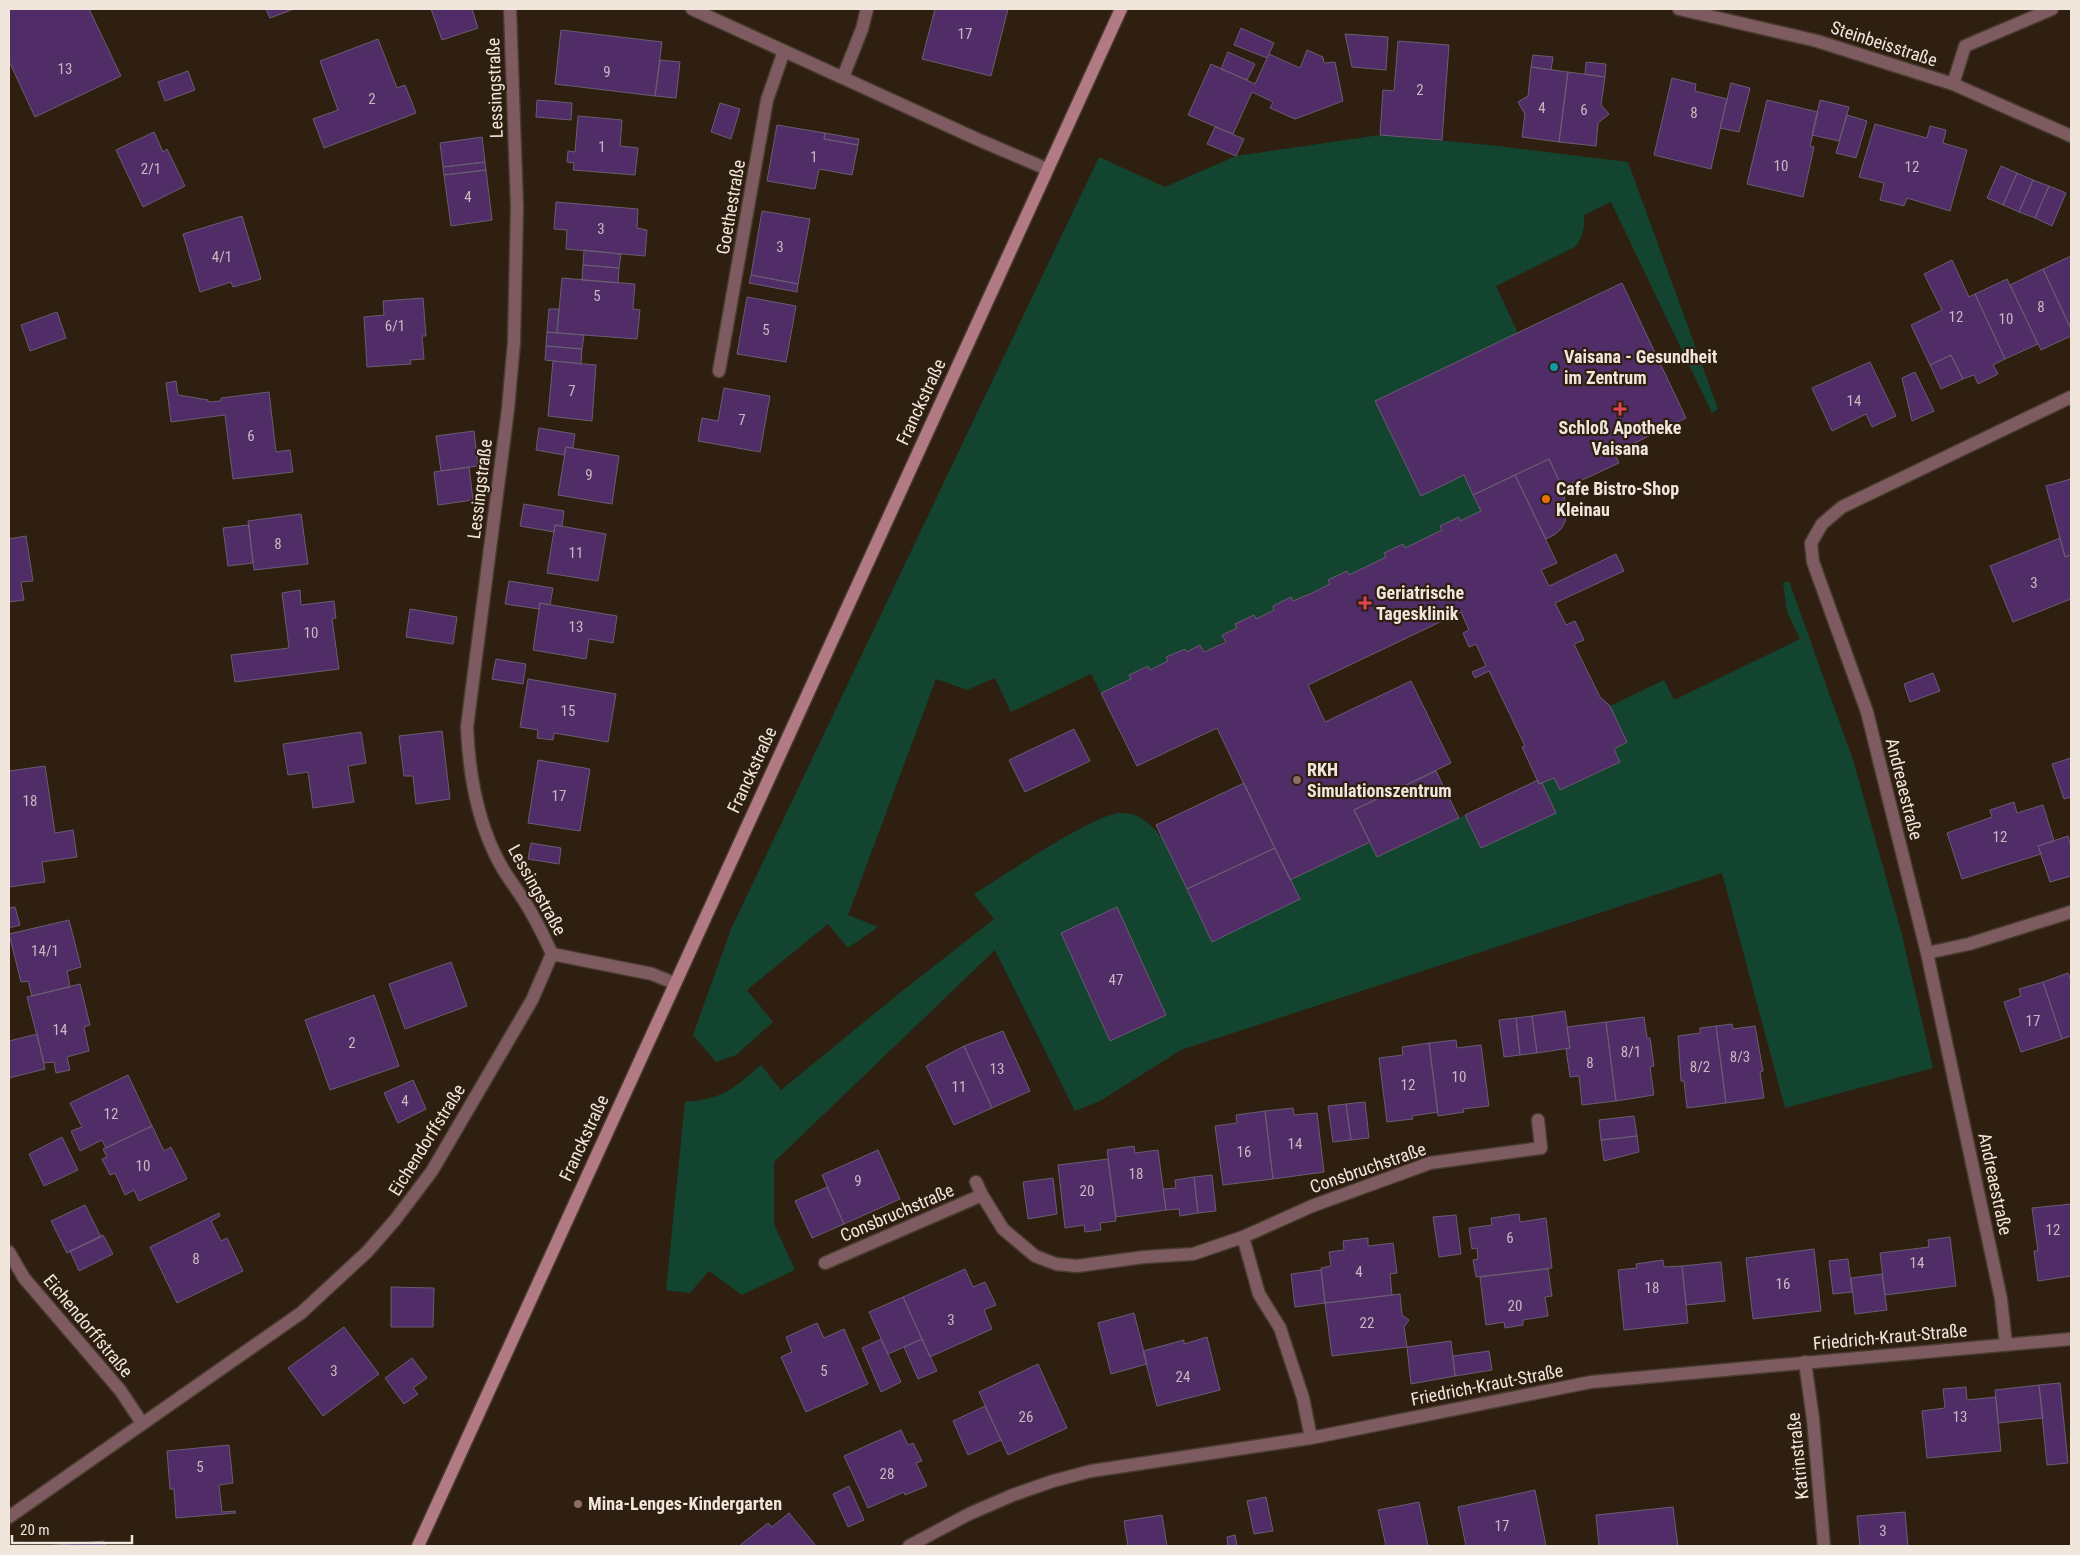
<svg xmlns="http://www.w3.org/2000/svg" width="2080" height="1555" font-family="'Roboto Condensed',sans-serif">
  <rect width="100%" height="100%" fill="#2e1f11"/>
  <path fill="#134430" d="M1380,135l110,10 138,17 90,247 -6,4 -101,-211 -27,13c1,12 -1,23 -9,32l-79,39 22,47 -54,142 17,36 -21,10 -1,-3 -19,9 2,3 -37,18 -2,-4 -18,9 1,4 -37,18 -2,-4 -18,9 1,4 -37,17 -2,-4 -18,9 1,4 -18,9 -2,-4c-26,20 -31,37 -67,37l-3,-3 -18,8 2,4 -18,9 -3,-4 -18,9 2,4 -30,14 -10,-19 -80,38 -16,-34 -28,12 -31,-11 -88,236 30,12 -30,21 -20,-24 -81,66 26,32 -37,33 -20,7 -23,-27 38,-106 368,-772 66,30 71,-31z
    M1789,581l65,182 47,168 32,137 -148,40 -63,-235 -541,177 -81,51 -25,10 -80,-161 -221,212v62l21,46 -53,25 -33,-24 -19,22 -24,-3 19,-188c38,-3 48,-13 76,-37l20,25 115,-94 98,-77 -20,-25c28,-17 120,-81 147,-81 19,0 30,11 41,25l50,103 78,-61 80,-38 7,15 88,-42 16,33 61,-65 12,-5 7,12 59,-28 -6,-13 13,-7 -17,-36 54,-26 10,20 126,-61 -13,-27 -4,-29z"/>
  <path fill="#512d68" stroke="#685d71" d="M9,9h80l32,67 -86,41 -26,-56z
    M266,9h28l-24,9z
    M431,9h41l6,19 -36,12z
    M935,9h73l-17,67 -69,-17z
    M1241,28l33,15 -7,15 -33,-13z
    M561,30l101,12 -7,54 -100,-12z
    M1345,34l43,3 -2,33 -34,-3z
    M378,39l19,49 8,-3 11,28 -92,35 -11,-29 25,-9 -18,-49z
    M1398,41l51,4 -7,95 -62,-5 3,-45 11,1z
    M1307,50l16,7 1,6 11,-1 8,39 -48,18 -25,-11 3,-6 -21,-10 -19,42 -45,-19 23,-51 44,20 14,-30 31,14z
    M1228,52l27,12 -8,16 -26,-11z
    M1533,55l20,2 -2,13 -20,-3z
    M660,60l20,2 -4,36 -21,-2z
    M1586,62l20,2 -1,13 -20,-3z
    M1531,67l37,5 -9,70 -37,-5 3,-23 -7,-12 10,-6z
    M188,71l7,19 -30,11 -7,-19z
    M1568,72l37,5 -4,28 8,9 -11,9 -2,23 -37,-4z
    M1672,78l24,6 -1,7 32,8 -16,70 -57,-14z
    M1731,83l19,5 -11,44 -19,-4z
    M537,100l35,3 -1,17 -35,-3z
    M1767,100l51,12 -8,34 4,1 -11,50 -56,-13z
    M1820,100l29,7 -10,34 -27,-6z
    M720,103l20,6 -9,30 -20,-7z
    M1847,115l20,6 -11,37 -20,-5z
    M578,116l44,4 -2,26 18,2 -3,27 -62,-5 1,-7 -7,-1 1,-11 7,1z
    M1875,124l52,14 3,-12 16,4 -3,13 24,7 -17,61 -43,-13 -3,8 -24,-6 4,-17 -25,-6z
    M777,125l48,8 -1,6 34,6 -6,30 -33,-6 -4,20 -48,-8z
    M1215,127l29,12 -8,17 -29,-12z
    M154,132l9,20 4,-3 18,37 -42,21 -27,-57z
    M825,133l34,6 -1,6 -34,-6z
    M482,137l3,25 -42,5 -3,-24z
    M485,162l1,8 -42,5 -1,-8z
    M2001,166l16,7 -14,32 -16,-7z
    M486,170l6,50 -41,6 -7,-51z
    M2017,173l16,7 -14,32 -16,-7z
    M2033,180l16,6 -14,32 -16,-6z
    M2049,186l17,7 -14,33 -17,-8z
    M556,202l82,7 -1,19 10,2 -2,26 -79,-7 1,-19 -13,-1z
    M762,211l48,8 -12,65 -47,-9z
    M242,216l19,63 -28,8 -2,-5 -31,10 -17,-58z
    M584,250l37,4 -2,14 -36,-3z
    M2071,256v73l-28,-60z
    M1952,260l17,37 6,-3 30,65 -12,6 5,9 -20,10 -4,-9 -11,4 -12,-24 -21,10 -19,-40 31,-15 -18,-36z
    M583,265l36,3 -1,15 -36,-3z
    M2043,269l28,60v7l-30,14 -31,-65z
    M751,275l47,9 -1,8 -48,-9z
    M562,278l73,6 -2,25 7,1 -3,29 -80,-6z
    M2007,279l31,65 -33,15 -30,-65z
    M1622,283l64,135 -72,35 5,10 -56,26 -14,-30 -76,36 -9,-20 -43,21 -46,-95z
    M747,297l49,9 -10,56 -49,-8z
    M423,298l3,38h-4l2,23 -14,1 1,4 -44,3 -3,-50 20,-2 -1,-14z
    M549,309h10l-2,24 -10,-1z
    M57,312l9,26 -36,13 -9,-26z
    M547,332l37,3 -2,14 -36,-3z
    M546,346l36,3 -1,15 -36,-4z
    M1951,355l12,24 -22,10 -11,-24z
    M553,361l43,4 -4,56 -44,-5z
    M1870,362l26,54 -24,11 -6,-13 -34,17 -20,-43z
    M1915,372l19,39 -22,10 -10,-43z
    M176,381l2,14 30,5v2l13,-1v-3l48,-6 7,60 14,-2 3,22 -60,7 -8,-64 -54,7 -5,-39z
    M724,388l46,8 -10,56 -62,-11 4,-23 16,3z
    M539,428l36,6 -2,14 -7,-1 -2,8 -28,-5z
    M474,431l4,35 -37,5 -5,-35z
    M566,447l53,9 -7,48 -54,-9z
    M1549,459l14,30 4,23 -2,10 -4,7 -7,6 -8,4 -31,-64z
    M469,467l4,33 -35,5 -4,-33z
    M1515,475l42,88 -16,7 8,16 67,-32 8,17 -69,32 11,22 9,-4 9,19 -10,4 26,53 10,9 17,36 -13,7 6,13 -60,28 -6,-12 -15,6 -17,-37 3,-1 -36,-75 -14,7 -3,-6 14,-6 -10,-22 -7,3 -6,-14 6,-3 -8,-18 -153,73 17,37 86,-41 40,82 -97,47 16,32 -80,38 -73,-152 -80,38 -36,-73 30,-14 -2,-4 19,-9 2,4 18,-9 -2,-4 19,-8 2,3 13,-7 4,7 22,-10 -4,-7 15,-7 -2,-4 19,-9 2,4 18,-9 -1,-4 18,-9 2,4 19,-8 18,-9 -2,-4 19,-9 2,4 37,-18 -2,-4 19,-9 2,4 37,-18 -2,-4 19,-9 1,4 21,-10 -8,-16z
    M2071,479v76l-6,2 -19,-71z
    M524,504l40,7 -2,15 -7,-1 -1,7 -34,-6z
    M301,514l7,50 -54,6 -6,-49z
    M249,525l4,38 -25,3 -5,-38z
    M555,525l51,9 -8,47 -51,-8z
    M26,536l7,45 -12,1 3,18 -15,2v-63z
    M2060,538l5,19 6,-2v44l-58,23 -23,-56z
    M509,581l44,7 -3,17 -10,-2 -1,6 -34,-5z
    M300,590l1,15 33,-4 2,17 -4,1 7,50 -104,13 -4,-27 58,-7 -7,-55z
    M540,603l77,13 -4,27 -24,-4 -3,20 -53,-9z
    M410,609l47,8 -4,27 -47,-7z
    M496,659l30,5 -3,20 -31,-5z
    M1933,673l7,18 -30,11 -6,-18z
    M528,679l88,15 -8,48 -54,-9 -1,7 -16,-2 1,-8 -18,-3z
    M1074,729l16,32 -65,31 -16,-32z
    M442,731l8,68 -34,5 -3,-28h-9l-5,-40z
    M361,732l5,31 -18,3 6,36 -41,6 -5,-36 -20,3 -5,-31z
    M2071,758v39l-7,2 -12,-35z
    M538,760l52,9 -10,62 -52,-8z
    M45,766l10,67 18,-3 4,27 -35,5 3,20 -36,5v-116z
    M1436,771l23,47 -82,39 -23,-47z
    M1538,780l1,4 3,-1 14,30 -75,35 -16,-33z
    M1244,783l31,65 -88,41 -31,-64z
    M2014,802l3,11 26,-8 11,36 -16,5 3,8 -79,25 -15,-46 45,-16 -2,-7z
    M2068,836l3,10v30l-21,6 -12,-36z
    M531,843l30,5 -2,16 -31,-5z
    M1275,848l25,51 -88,43 -25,-53z
    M15,907l5,18 -11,3v-20z
    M1117,907l49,108 -56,26 -49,-108z
    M69,920l12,47 -14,4 3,16 -38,9 -4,-15 -7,1 -12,-48z
    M451,962l16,44 -62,23 -16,-45z
    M2068,973l3,7v56l-9,3 -19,-57z
    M2043,982l19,57 -41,13 -17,-50 17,-6 -2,-7z
    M80,984l10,41 -6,2 5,24 -22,6 3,13 -14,3 -2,-11 -10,1 -17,-66z
    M374,995l25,71 -69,24 -25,-70z
    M1565,1011l5,37 -33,5 -5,-37z
    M1532,1016l5,37 -17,2 -4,-37z
    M1644,1017l3,21h3l4,28 -4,1 4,28 -38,6 -10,-79z
    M1516,1018l4,37 -16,2 -5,-37z
    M1606,1022l10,79 -34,4 -3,-29 -9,1 -4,-28 4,-1 -3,-21z
    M1732,1024l1,5 22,-3 8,45 -3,1 4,26 -38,5 -10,-77z
    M1716,1026l10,77 -39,5 -3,-27h-3l-3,-45 22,-3v-5z
    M1003,1031l27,60 -38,17 -28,-62z
    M37,1034l8,35 -36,9v-37z
    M1456,1040l1,8 24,-3 8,61 -26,3 1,3 -26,4 -9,-73z
    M1429,1043l9,69 -26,4 1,3 -26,3 -8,-64 24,-3 -1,-8z
    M964,1046l28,62 -38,17 -28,-59z
    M128,1075l24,51 -46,22 -4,-8 -22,11 -9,-20 11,-4 -12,-24z
    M413,1080l13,29 -28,14 -14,-30z
    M1365,1102l4,36 -18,2 -5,-36z
    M1346,1104l5,36 -18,2 -5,-36z
    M1293,1108l1,7 23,-2 7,59 -51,7 -8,-68z
    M1265,1111l8,68 -50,6 -8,-59 22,-3 -1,-8z
    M1634,1116l3,20 -36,4 -2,-20z
    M152,1126l12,25 7,-4 16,32 -48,22 -5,-11 -9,5 -10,-22 -5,2 -8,-16 5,-2 -4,-8z
    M1637,1136l2,16 -35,9 -3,-21z
    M62,1137l16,33 -34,16 -15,-32z
    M1134,1146l1,7 23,-3 8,60 -50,7 -9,-67z
    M878,1150l22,49 -56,25 -22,-49z
    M1108,1159l8,62 -16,2 1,7 -16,2 -1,-7 -19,3 -7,-63z
    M1212,1175l4,36 -18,2 -4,-36z
    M1194,1177l4,36 -18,3 -1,-7 -13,1 -3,-21 13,-1 -1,-8z
    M1053,1178l4,36 -29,5 -5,-37z
    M827,1187l17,37 -32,14 -17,-37z
    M2071,1204v72l-33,5 -4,-30h4l-6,-43z
    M85,1205l16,32 -34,16 -16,-32z
    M219,1213l1,3 -9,5 10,20 6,-3 16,33 -66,32 -27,-56z
    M1519,1214l1,8 26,-4 6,50 -76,9 -3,-17 5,-1 -1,-11 -5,1 -3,-21 23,-3 -1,-7z
    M1456,1215l5,39 -22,3 -6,-40z
    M103,1235l10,19 -34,17 -9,-20z
    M1950,1237l6,49 -71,9 -5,-42 49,-6 -1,-7z
    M1368,1238v8l25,-3 4,30 -7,1 2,21 -67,8 -4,-35 10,-2 -2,-14 15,-2 -1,-9z
    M1814,1249l7,62 -68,8 -7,-61z
    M1848,1259l4,33 -19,2 -4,-33z
    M1663,1260l1,7 18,-1 6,57 -64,7 -6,-60 19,-2 -1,-4z
    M1721,1262l4,39 -39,4 -4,-39z
    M965,1269l8,18 12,-5 11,23 -12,5 8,19 -62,28 -27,-60z
    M1548,1269l4,27 -7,1 3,19 -25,4v5l-18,3 -1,-6 -18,3 -6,-48z
    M1321,1270l4,33 -30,4 -4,-33z
    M1882,1274l5,36 -32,4 -4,-36z
    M391,1287l43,1 -1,39h-42z
    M1400,1294l2,21 7,5 -5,7 3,20 -75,9 -7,-53z
    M903,1297l19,42 -34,15 -19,-42z
    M1134,1313l13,51 -36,10 -13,-51z
    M817,1323l7,15 20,-9 24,55 -62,28 -25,-55 11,-5 -6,-15z
    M344,1327l35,47 -56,42 -35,-48z
    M1207,1337l13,53 -63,16 -14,-55 41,-11v4z
    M881,1339l20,43 -20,10 -19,-44z
    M922,1339l15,32 -19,8 -14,-32z
    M1451,1341l4,35 -44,8 -4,-37z
    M1489,1351l3,19 -37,6 -2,-20z
    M412,1358l15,20 -14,10 5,6 -14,10 -19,-26z
    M1038,1364l29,64 -59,27 -29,-63z
    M2060,1383l8,80 -21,2 -8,-80z
    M2039,1385l4,33 -45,5 -3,-33z
    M1966,1387l1,13 29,-3 5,54 -74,7 -5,-47 23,-3 -2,-19z
    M985,1406l16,34 -33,15 -15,-34z
    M901,1430l7,15 5,-2 9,18 -6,2 11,23 -22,9 -1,-3 -36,16 -24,-52z
    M229,1445l4,38 -14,2 3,27 13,-1 1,2 -60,5 -2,-29h-4l-3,-38z
    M849,1486l15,34 -16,7 -15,-33z
    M1535,1490l11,56h-80l-8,-39z
    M1266,1497l7,34 -19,3 -7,-33z
    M1419,1502l9,44h-42l-8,-36z
    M1673,1507l5,39h-79l-3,-31z
    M1905,1512l3,34h-48l-3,-30z
    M789,1513l27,33h-77l29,-23 4,4z
    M1162,1515l5,31h-39l-4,-25z
    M1235,1535l2,11h-9l-1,-9z
    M104,1541l1,5h-60z"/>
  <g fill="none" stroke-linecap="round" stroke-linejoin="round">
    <g stroke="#493b2d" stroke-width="15">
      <path id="lane" d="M1953,84l12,-38 87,-37
        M719,371l48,-271 17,-49
        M1805,1362l8,57 11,127"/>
    </g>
    <g stroke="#493b2d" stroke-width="15">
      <path id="street" d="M510,9l7,198 -3,135 -6,67 -41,318c2,48 10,95 33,137 10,18 24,34 33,52 7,12 13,25 19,38
        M692,9l287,131 68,29
        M1679,9l138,32 136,43 118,52
        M843,77l19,-48 5,-20
        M1927,953l42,-9 102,-32
        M552,954l100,20 22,9
        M976,1182l6,13
        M1243,1237l16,57 21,34 23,70 8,40
        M9,1252l15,26 96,112 22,33
        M825,1263l157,-68 21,34 32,27 21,8 21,2 67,-9 49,-3 50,-17 69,-31 118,-43 111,-15 -3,-28
        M2006,1345l-5,-46 -74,-346 -60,-241 -54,-150 -2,-19 11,-19 20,-17 229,-110
        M9,1517l292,-204 66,-61 28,-32 37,-49 100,-171 20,-46
        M909,1546l60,-32 44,-19 40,-14 38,-10 220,-33 280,-56 480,-43"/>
    </g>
    <g stroke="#493b2d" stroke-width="15">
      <path id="secondary" d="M418,1546l703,-1537"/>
    </g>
    <use href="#lane" stroke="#7d5b61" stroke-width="12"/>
    <use href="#street" stroke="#7d5b61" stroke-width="12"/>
    <use href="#secondary" stroke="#b17a84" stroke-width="12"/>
  </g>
  <circle fill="#0f9aa8" stroke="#2e1f11" stroke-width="2" cx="1554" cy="367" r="5"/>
  <g fill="#e0444e" stroke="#2e1f11" stroke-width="2">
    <path d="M1617.5 401.5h5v5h5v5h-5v5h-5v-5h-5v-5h5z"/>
    <path d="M1362.5 595.5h5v5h5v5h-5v5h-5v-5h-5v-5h5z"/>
  </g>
  <circle fill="#e8710a" stroke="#2e1f11" stroke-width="2" cx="1546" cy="499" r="5"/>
  <g fill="#8d6e63" stroke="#2e1f11" stroke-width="2">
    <circle cx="1297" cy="780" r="5"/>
    <circle cx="578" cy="1504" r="5"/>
  </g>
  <g text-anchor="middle" stroke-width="4.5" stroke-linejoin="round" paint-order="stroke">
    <g font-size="15" fill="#c8b8bf">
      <text x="965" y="39">17</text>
      <text x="65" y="74">13</text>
      <text x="607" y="77">9</text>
      <text x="1420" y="95">2</text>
      <text x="372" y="104">2</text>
      <text x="1542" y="113">4</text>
      <text x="1584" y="115">6</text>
      <text x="1694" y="118">8</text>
      <text x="602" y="152">1</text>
      <text x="814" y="162">1</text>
      <text x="1781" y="171">10</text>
      <text x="1912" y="172">12</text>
      <text x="151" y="174">2/1</text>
      <text x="468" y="202">4</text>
      <text x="601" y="234">3</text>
      <text x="780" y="252">3</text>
      <text x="222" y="262">4/1</text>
      <text x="597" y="301">5</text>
      <text x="2041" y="312">8</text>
      <text x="1956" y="322">12</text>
      <text x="2006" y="324">10</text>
      <text x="395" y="331">6/1</text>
      <text x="766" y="335">5</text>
      <text x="572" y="396">7</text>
      <text x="1854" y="406">14</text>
      <text x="742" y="425">7</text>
      <text x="251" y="441">6</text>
      <text x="589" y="480">9</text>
      <text x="278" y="549">8</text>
      <text x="576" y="558">11</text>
      <text x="2034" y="588">3</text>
      <text x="576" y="632">13</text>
      <text x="311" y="638">10</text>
      <text x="568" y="716">15</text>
      <text x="559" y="801">17</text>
      <text x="30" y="806">18</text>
      <text x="2000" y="842">12</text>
      <text x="45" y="956">14/1</text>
      <text x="1116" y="985">47</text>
      <text x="2033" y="1026">17</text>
      <text x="60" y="1035">14</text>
      <text x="352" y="1048">2</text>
      <text x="1631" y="1057">8/1</text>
      <text x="1740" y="1062">8/3</text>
      <text x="1590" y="1068">8</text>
      <text x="1700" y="1072">8/2</text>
      <text x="997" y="1074">13</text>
      <text x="1459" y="1082">10</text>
      <text x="1408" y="1090">12</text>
      <text x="959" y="1092">11</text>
      <text x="405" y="1106">4</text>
      <text x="111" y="1119">12</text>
      <text x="1295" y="1149">14</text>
      <text x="1244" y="1157">16</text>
      <text x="143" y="1171">10</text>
      <text x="1136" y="1179">18</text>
      <text x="858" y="1186">9</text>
      <text x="1087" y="1196">20</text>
      <text x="2053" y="1235">12</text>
      <text x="1510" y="1243">6</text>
      <text x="196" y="1264">8</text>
      <text x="1917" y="1268">14</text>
      <text x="1359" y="1277">4</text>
      <text x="1783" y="1289">16</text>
      <text x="1652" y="1293">18</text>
      <text x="1515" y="1311">20</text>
      <text x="951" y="1325">3</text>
      <text x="1367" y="1328">22</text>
      <text x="334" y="1376">3</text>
      <text x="824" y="1376">5</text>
      <text x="1183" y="1382">24</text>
      <text x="1026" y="1422">26</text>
      <text x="1960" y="1422">13</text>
      <text x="200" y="1472">5</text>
      <text x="887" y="1479">28</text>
      <text x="1502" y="1531">17</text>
      <text x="1883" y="1536">3</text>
    </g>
    <g font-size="18" fill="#f0e6dc" stroke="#2e1f11">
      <text transform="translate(1884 44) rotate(18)" y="6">Steinbeisstraße</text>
      <text transform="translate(495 88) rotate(-92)" y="6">Lessingstraße</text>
      <text transform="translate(731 207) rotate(-80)" y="6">Goethestraße</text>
      <text transform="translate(921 402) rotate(-65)" y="6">Franckstraße</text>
      <text transform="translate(480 489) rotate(-83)" y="6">Lessingstraße</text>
      <text transform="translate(752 770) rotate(-65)" y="6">Franckstraße</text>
      <text transform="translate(1904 789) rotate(76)" y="6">Andreaestraße</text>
      <text transform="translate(537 890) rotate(61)" y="6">Lessingstraße</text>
      <text transform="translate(584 1138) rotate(-65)" y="6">Franckstraße</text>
      <text transform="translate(427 1140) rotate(-58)" y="6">Eichendorffstraße</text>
      <text transform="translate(1368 1168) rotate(-19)" y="6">Consbruchstraße</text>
      <text transform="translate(1995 1184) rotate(78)" y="6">Andreaestraße</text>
      <text transform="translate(897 1213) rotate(-23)" y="6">Consbruchstraße</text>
      <text transform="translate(88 1326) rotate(50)" y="6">Eichendorffstraße</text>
      <text transform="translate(1890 1337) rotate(-5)" y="6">Friedrich-Kraut-Straße</text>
      <text transform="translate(1487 1385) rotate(-11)" y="6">Friedrich-Kraut-Straße</text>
      <text transform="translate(1798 1456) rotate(-96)" y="6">Katrinstraße</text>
    </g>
    <g font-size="18" font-weight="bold" fill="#f0e6dc" stroke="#2e1f11" text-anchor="start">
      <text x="1564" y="363">Vaisana - Gesundheit<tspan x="1564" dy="21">im Zentrum</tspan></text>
      <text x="1620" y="434" text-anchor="middle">Schloß Apotheke<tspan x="1620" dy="21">Vaisana</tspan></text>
      <text x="1556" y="495">Cafe Bistro-Shop<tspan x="1556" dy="21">Kleinau</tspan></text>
      <text x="1376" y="599">Geriatrische<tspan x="1376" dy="21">Tagesklinik</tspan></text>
      <text x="1307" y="776">RKH<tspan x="1307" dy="21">Simulationszentrum</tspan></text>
      <text x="588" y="1510">Mina-Lenges-Kindergarten</text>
    </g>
  </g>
  <rect width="2080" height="1555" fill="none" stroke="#f0e6dc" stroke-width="20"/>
  <path d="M12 1535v8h120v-8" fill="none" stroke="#f0e6dc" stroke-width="2.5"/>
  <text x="20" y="1535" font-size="15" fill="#f0e6dc" stroke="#2e1f11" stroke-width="4" paint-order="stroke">20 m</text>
</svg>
